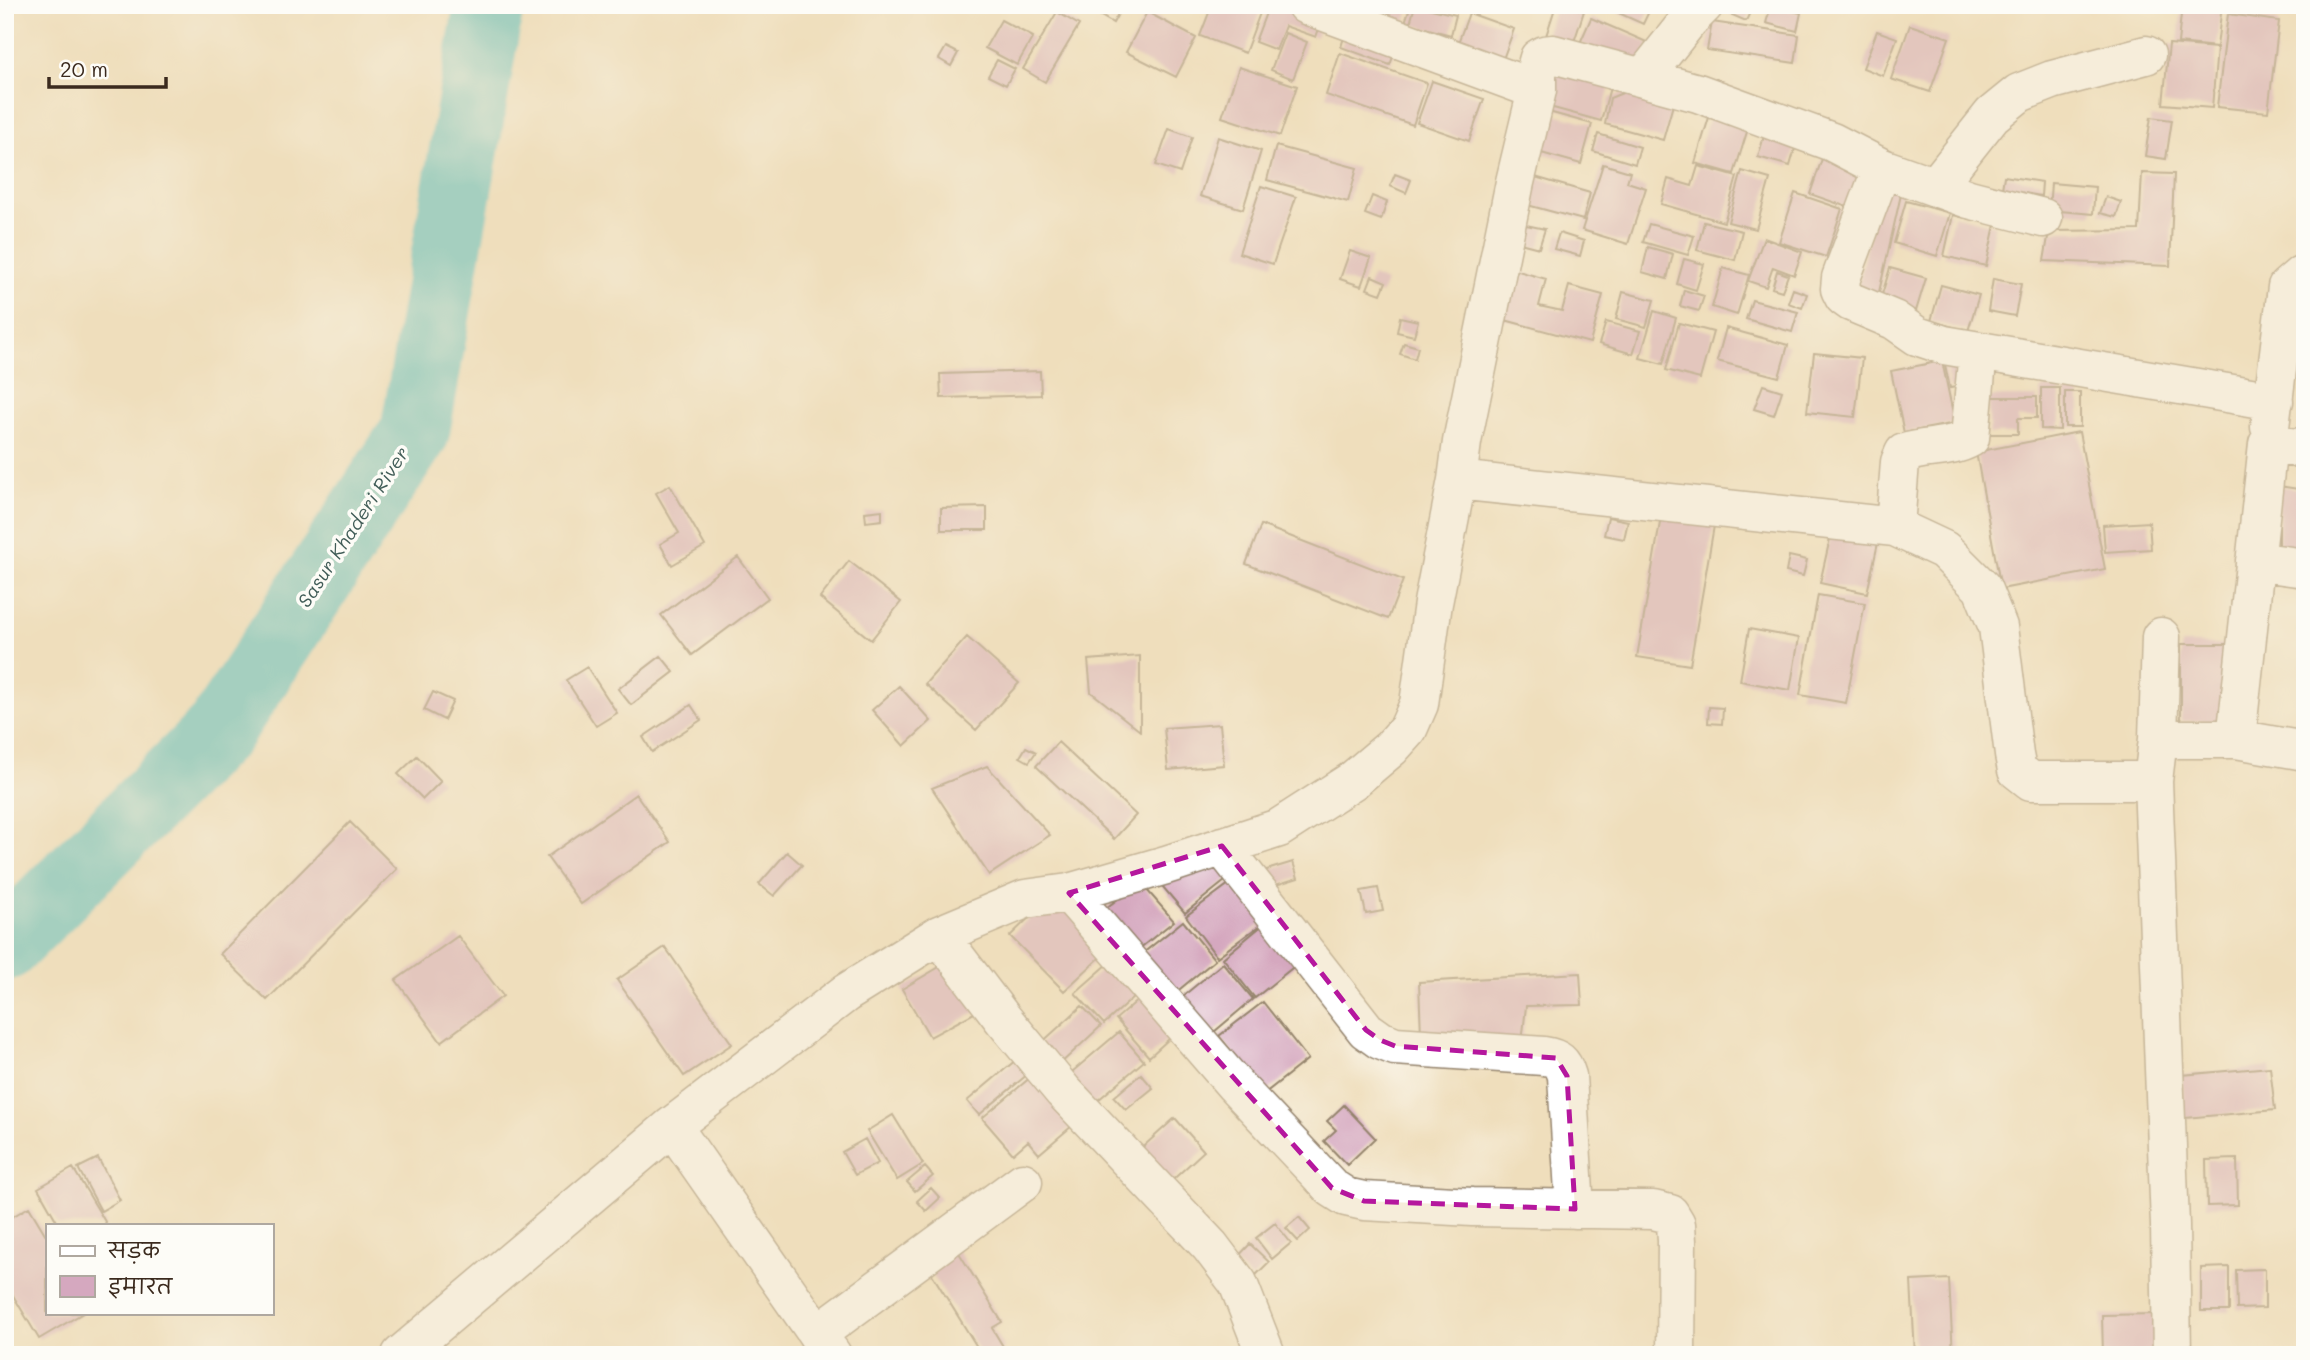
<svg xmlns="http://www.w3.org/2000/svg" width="2310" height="1360" font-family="Mali,'Playpen Sans Deva',sans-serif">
  <rect width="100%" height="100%" fill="#fdfcf7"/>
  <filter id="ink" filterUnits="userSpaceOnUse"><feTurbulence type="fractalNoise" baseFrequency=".0143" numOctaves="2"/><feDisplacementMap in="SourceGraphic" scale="14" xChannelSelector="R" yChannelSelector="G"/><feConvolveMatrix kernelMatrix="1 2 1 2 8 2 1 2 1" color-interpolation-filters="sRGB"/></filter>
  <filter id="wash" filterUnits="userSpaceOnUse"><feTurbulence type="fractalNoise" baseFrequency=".00686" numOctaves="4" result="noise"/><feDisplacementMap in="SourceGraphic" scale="28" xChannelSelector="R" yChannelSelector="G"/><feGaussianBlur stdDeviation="1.57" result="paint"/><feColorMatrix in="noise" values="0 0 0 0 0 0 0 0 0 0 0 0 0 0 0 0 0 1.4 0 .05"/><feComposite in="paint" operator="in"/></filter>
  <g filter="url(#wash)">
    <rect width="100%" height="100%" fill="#efdebc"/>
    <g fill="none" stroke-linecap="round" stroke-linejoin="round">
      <path stroke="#4ebdc3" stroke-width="70" d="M5,946l215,-216 195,-298 74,-427"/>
    </g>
    <g id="blocks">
      <path fill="#d5a8bf" d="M1087,5h36l-10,18 -27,-16z
        M1212,5h51l-18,48 -45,-17z
        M1269,5h27l28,10 -8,22 -31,-11 -9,24 -21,-8z
        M1367,5h44l-6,17 -39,-13z
        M1415,5l41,10 -5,20 -41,-11z
        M1556,5h9l19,6 -12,37 -27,-9z
        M1601,5h51l-9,19z
        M1734,5h12l6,3 -6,13 -16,-7z
        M2182,5h40l-5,42 -39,-4z
        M1771,6l30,7 -4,18 -31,-8z
        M1057,12l22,13 -34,57 -22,-13z
        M1147,12l49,26 -20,39 -50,-25z
        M1469,13l45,16 -11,30 -45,-16z
        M2228,14l51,7 -11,91 -51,-5z
        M1591,18l58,25 -11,25 -58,-25z
        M1001,20l32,17 -16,28 -32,-17z
        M1712,22l87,13 -4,28 -88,-13z
        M1348,25l50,18 -8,22 -49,-18z
        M1910,25l39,13 -19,54 -39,-13z
        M1877,31l20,7 -14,38 -20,-8z
        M1285,33l22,9 -14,37 -22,-9z
        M2169,44l48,4 -5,60 -49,-4z
        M946,47l12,6 -7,13 -12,-7z
        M1340,53l87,30 -14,42 -87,-30z
        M997,60l18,9 -9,16 -18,-9z
        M1556,65l56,15 -11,41 -55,-15z
        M1239,67l58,19 -17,50 -58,-19z
        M1432,81l52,18 -15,42 -52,-18z
        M1642,85l34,9 -13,46 -58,-16 5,-26z
        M1545,111l47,13 -11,40 -47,-13z
        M1711,111l39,11 -16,52 -39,-11z
        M2151,117l21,3 -6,39 -21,-3z
        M1169,129l23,8 -12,36 -24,-8z
        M1766,129l32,9 -8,28 -32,-9z
        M1598,134l42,13 -5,17 -42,-13z
        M1218,137l43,14 -18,58 -43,-13z
        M1276,146l81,22 -9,34 -81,-22z
        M1825,150l44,14 -16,45 -43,-15z
        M1603,164l27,8 -3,10 19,6 -18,56 -46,-14z
        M1698,166l39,11 -13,45 -63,-18 7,-25 24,7z
        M1742,171l28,8 -14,50 -28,-7z
        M2142,173l32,1 -4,92 -126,-5 5,-30 90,-1z
        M1395,174l16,6 -5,13 -16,-7z
        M1528,175l62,18 -7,27 -63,-17z
        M2004,176l38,6 -1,14 -39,-7z
        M2051,183l44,4 -2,27 -44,-4z
        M1881,185l21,5 -25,111 -21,-5z
        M1261,186l35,11 -23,67 -34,-11z
        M1795,193l47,16 -16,48 -47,-15z
        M1372,196l15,6 -6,18 -16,-6z
        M2106,197l15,5 -5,15 -16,-4z
        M1906,201l44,12 -13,43 -43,-13z
        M1953,215l42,10 -9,41 -42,-10z
        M1704,222l38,9 -7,29 -38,-10z
        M1649,224l45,12 -6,19 -45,-13z
        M1526,225l19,4 -6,19 -19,-5z
        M1559,233l25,8 -4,15 -26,-7z
        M1764,238l38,14 -8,23 -21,-8 -7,20 -18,-6z
        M1648,247l25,7 -6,25 -25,-7z
        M1350,251l21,7 -10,28 -21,-7z
        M1684,259l20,5 -8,26 -19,-6z
        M1504,267l42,12 -7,27 23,5 7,-25 34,9 -13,48 -100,-27z
        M1723,268l26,7 -12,40 -25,-8z
        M1890,268l36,10 -10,33 -36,-10z
        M1777,271l11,4 -6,16 -10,-3z
        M1372,276l14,6 -5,12 -14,-5z
        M1993,279l28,5 -6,32 -27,-5z
        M1941,285l38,10 -11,36 -37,-10z
        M1793,289l14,5 -5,14 -14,-5z
        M1684,290l20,6 -5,15 -19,-5z
        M1623,292l31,8 -8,27 -30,-8z
        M1752,300l46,12 -6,20 -46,-13z
        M1654,311l22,7 -13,46 -23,-6z
        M1400,317l18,4 -4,15 -17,-4z
        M1606,322l34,9 -7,23 -34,-10z
        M1679,323l34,9 -13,47 -34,-9z
        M1726,328l62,17 -9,32 -62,-16z
        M1404,343l14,4 -3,12 -15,-5z
        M1814,353l48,5 -7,59 -48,-5z
        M1963,355l6,30 -19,3 -6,-28z
        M1942,361l13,62 -51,10 -13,-62z
        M1040,371l1,24 -100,3 -1,-24z
        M1763,385l19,6 -8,24 -20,-6z
        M2041,388h19v42l-19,-1z
        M2065,392h15v35h-15z
        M1989,397h48v21h-19v16h-29z
        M2079,432l26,137 -104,20 -25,-137z
        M670,485l35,61 -33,19 -12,-21 19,-11 -23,-40z
        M2279,486l26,4v64l-26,-3z
        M987,507v23h-46v-22z
        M882,510v10l-16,2 -1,-10z
        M1662,511l53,9 -25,145 -53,-8z
        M1608,517l20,4 -4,18 -20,-4z
        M2149,522l2,27 -46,3 -2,-27z
        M1261,525l142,55 -15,39 -142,-55z
        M1831,534l47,9 -11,50 -47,-10z
        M1789,556l18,4 -4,16 -17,-4z
        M738,557l30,41 -76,57 -31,-40z
        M849,561l52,41 -30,38 -51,-42z
        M1818,595l47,8 -19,100 -46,-8z
        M1749,629l50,9 -9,52 -50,-9z
        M967,637l52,46 -43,47 -51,-46z
        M2181,644h48v77h-48z
        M661,656l13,16 -43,33 -13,-16z
        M1140,656v75l-49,-39 -3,-32z
        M587,667l30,46 -21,13 -30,-46z
        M899,686l32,35 -27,25 -32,-36z
        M433,692l20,9 -9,19 -20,-10z
        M691,705l10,15 -49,32 -9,-15z
        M1709,707l14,1 -1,16 -14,-1z
        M1220,724l4,41 -56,5 -4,-42z
        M1058,742l78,73 -22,24 -78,-73z
        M1026,747l10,5 -7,10 -9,-5z
        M417,756l24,25 -18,18 -25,-25z
        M987,766l63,69 -61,40 -57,-87z
        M636,794l34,48 -89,62 -34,-47z
        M350,822l47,47 -130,131 -47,-46z
        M787,852l15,13 -28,31 -15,-12z
        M1214,860l16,17 -45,36 -28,-33z
        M1293,862l5,16 -32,10 -6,-16z
        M1233,881l31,41 -47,35 -31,-41z
        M1140,882l34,39 -39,31 -34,-40z
        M1378,888l5,23 -17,3 -5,-23z
        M1069,907l40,42 -45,42 -54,-55 26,-25z
        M1183,921l32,39 -46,38 -32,-40z
        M1264,924l33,40 -42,34 -32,-40z
        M458,936l45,60 -62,46 -45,-62z
        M665,947l67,97 -48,32 -67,-96z
        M1116,957l28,31 -40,36 -29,-31z
        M948,962l28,50 -46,25 -28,-48z
        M1223,963l30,36 -45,38 -31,-36z
        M1580,973l2,32 -56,1 -4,37 -101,-8 -2,-53z
        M1147,992l33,37 -31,28 -33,-38z
        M1263,1002l45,57 -43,34 -46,-57z
        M1082,1006l19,20 -43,40 -19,-21z
        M1119,1032l25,29 -53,45 -25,-29z
        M1016,1060l12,14 -49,41 -12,-14z
        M2270,1067l5,43 -90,8 -3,-43z
        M1141,1074l12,14 -27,22 -12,-13z
        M1031,1077l41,49 -33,28 -11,-13 -15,13 -31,-36z
        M1344,1105l31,33 -28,27 -23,-24 12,-11 -9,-9z
        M893,1115l30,49 -26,16 -30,-49z
        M1175,1118l29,33 -38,35 -30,-33z
        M865,1139l13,24 -23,12 -13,-23z
        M98,1158l22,42 -19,11 -23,-43z
        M2237,1159l1,46 -31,1 -1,-46z
        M925,1167l8,9 -18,15 -8,-9z
        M73,1168l34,57h-48l-21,-37z
        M931,1188l9,10 -14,13 -9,-10z
        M29,1207l18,30v76h36l-44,26 -34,-57v-61z
        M1299,1217l11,13 -12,11 -12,-13z
        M1275,1223l16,20 -19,16 -16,-21z
        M1250,1244l19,18 -17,17 -19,-17z
        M956,1248l46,74 -10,6 12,20 -10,7h-12l-55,-89z
        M2229,1267v44h-28v-43z
        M2265,1269v39l-28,1 -1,-39z
        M1949,1279l4,76h-38l-4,-74z
        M2157,1314l1,41h-55l-1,-40z"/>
    </g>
  </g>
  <g filter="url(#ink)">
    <use href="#blocks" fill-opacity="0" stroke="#95846d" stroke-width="2"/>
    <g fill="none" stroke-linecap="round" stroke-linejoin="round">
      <g stroke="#95846d" stroke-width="41">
        <path id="minor" d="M1306,5l231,85
          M1643,78l55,15 134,49 50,26 87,31 74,19
          M1882,168l-41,110 -1,11 4,8 7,5 43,18 23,16 27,9 330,56
          M1935,187l57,-72 27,-22 33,-13 94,-25
          M2270,427l17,-140 14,-12h4
          M1457,480l438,47 49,23 38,38 16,39 16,128 3,15 14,11h122l5,-42h78l69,12
          M1895,527l5,-65 4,-9c22,-7 47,-4 66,-15l8,-87
          M2255,561l50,7
          M2158,739l3,-102
          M2236,739l32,-295 37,5
          M2153,781l17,444 2,130
          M1222,846l144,184 14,10 15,6 149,10c14,2 19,6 23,20l8,133
          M1069,893l166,192 97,103 14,9 18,4 108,6 181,3 17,4 6,10 1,17 -1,114
          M939,935l64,84 60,72 147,155 28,37 28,72
          M672,1126l160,229
          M817,1334l206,-152
          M401,1355l271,-229 174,-133 93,-58 86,-36 44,-6 97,-28 113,-37 73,-47 39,-33 17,-19 11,-25 14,-101 24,-123 5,-38 53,-260 22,-92v-25l2,-7 5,-3 9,-1 90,24 46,-58 15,-15"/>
      </g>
      <use href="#minor" stroke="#fff" stroke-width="38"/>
    </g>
  </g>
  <path d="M0 0H2310V1360H0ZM1222,846l144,184 14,10 15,6 161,12 11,18 8,133 -211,-8 -32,-13 -263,-295z" fill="#efdebc" fill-opacity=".55" fill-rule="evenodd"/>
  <path fill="none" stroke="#b5179e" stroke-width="5" stroke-dasharray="14 9" stroke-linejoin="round" d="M1222,846l144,184 14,10 15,6 161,12 11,18 8,133 -211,-8 -32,-13 -263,-295z"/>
  <g text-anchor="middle" stroke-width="7" stroke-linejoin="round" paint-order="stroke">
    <g font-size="19" font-style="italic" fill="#425d58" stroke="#fdfcf7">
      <text transform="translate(353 527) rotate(-57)" y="7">Sasur Khaderi River</text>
    </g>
  </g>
  <rect width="2310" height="1360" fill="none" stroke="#fdfcf7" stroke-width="28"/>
  <rect x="46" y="1224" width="228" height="91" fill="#fdfcf7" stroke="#afa8a0" stroke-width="2"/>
  <rect x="60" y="1246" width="35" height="10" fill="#ffffff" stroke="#afa8a0" stroke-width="2"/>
  <text x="108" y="1258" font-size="21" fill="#3b2a1e">सड़क</text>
  <rect x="60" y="1276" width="35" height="21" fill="#d5a8bf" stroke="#afa8a0" stroke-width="2"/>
  <text x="108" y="1294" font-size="21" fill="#3b2a1e">इमारत</text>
  <path d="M49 77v10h117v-10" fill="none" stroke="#3b2a1e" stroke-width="3.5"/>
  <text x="60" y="77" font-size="21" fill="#3b2a1e" stroke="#fdfcf7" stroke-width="5" paint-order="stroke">20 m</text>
</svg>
